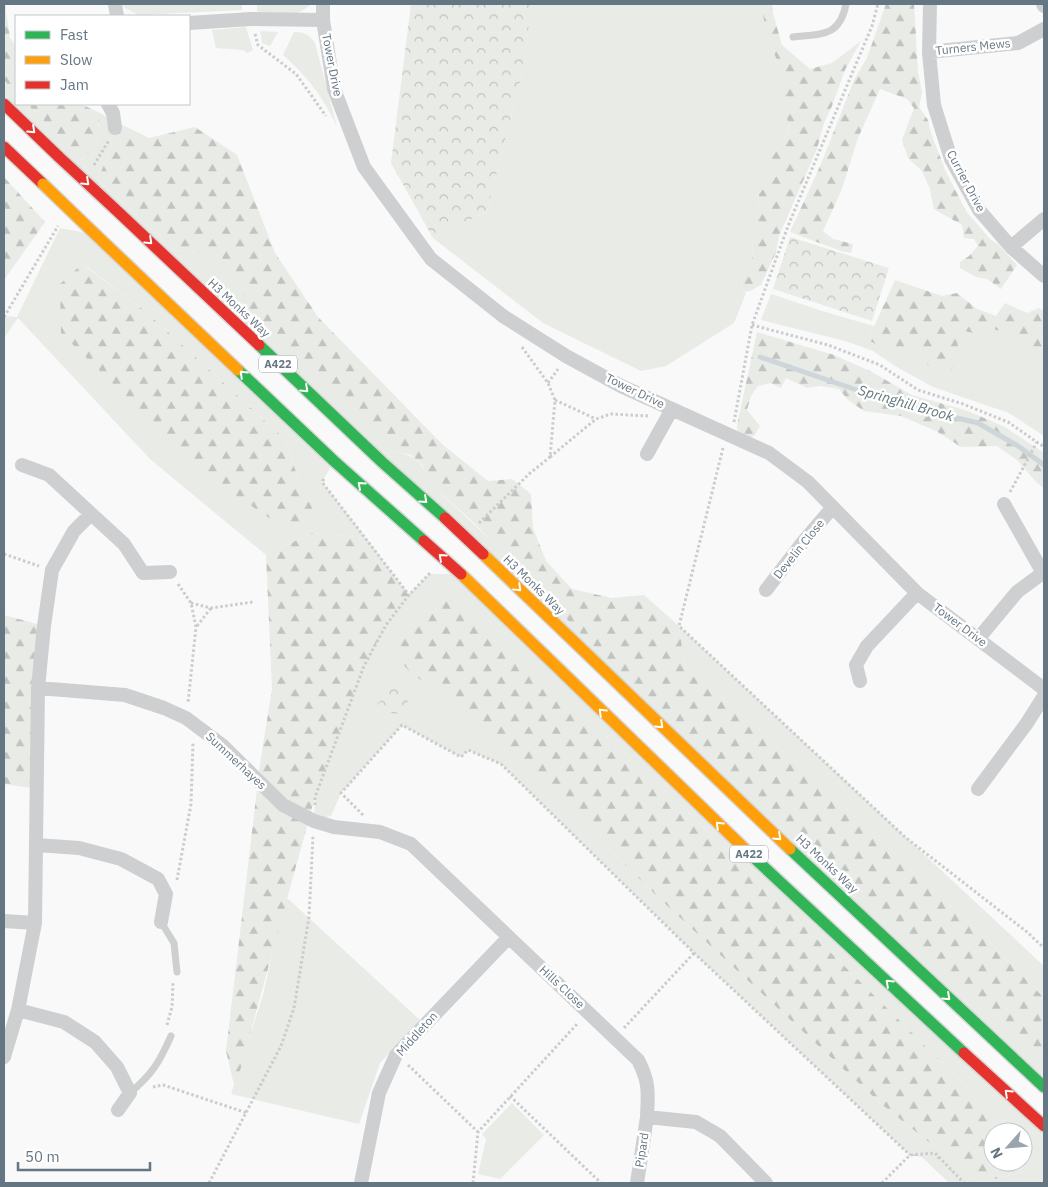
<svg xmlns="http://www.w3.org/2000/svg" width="1048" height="1187" font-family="'IBM Plex Sans',sans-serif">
  <defs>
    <pattern id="forest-firs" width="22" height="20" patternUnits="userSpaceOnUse" patternTransform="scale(1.25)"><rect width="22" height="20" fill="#e8ebe6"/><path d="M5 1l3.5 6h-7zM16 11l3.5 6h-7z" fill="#c0c3c0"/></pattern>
    <pattern id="park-crowns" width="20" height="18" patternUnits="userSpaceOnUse" patternTransform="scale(1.25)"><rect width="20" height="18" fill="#e8ebe6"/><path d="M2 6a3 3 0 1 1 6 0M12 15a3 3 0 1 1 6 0" fill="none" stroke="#c0c3c0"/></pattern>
  </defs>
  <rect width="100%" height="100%" fill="#f9f9f9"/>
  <path fill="#e8ebe6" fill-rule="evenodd" d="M123,4h119v6l-103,5 -14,-7z
    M257,4h54c-14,14 -36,14 -54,7z
    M532,4h229l6,31 18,46 -7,20 12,23 -8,22 -14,12v25l-9,11 -1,17 -5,21 -1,28 -11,21 1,11 4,1 -12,30 -68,43 -25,5 -98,-48 -110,-85 54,-27 35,-137z
    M246,27l7,23 -6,3 -4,-3 -27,-2 -4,-18z
    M260,31l18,1 -8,14 -8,-3z
    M294,32c11,0 15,3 21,11l22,84c-14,-30 -29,-50 -54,-72z
    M4,80l12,13v11h11l55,56 15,-18 3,-29 14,8c2,16 -9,45 -17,58l77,71 39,3 16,10 10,16 5,17 149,155c25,6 27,9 37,32l542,512 72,61v31l-1040,-992z
    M60,228l36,7 238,226 -12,21 44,56 -54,-5 -46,22 -116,-96 -132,-141 -14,20v-22l13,1zM83,264l62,47 141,129 12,39 20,41z
    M771,294l51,17 52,15 -6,14 50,4 7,19 30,-34 18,4 20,-4 17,5 11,17 15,7 8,7v71l-35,-23 -76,-26 -38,-21 -22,-15 -28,-10 -84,-21z
    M429,574h32l583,556v53h-80l-29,-30 -25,2 -216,-202 -193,-189 -33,-14 -7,7 -59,-32 -61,68 -10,23 -17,5 1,-24 49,-131 22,-41 23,-30zM488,625l202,189 273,269 52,49h8v7l6,5v26l-49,13 -100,-80 -219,-203 -136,-133 -66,-58 -49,-37z
    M679,626l365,340v32l-53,-55 -244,-225 -62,-49z
    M285,896l135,124 -40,43 -21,61 -128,-30 32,-99z
    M512,1103l32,32 -44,44 -22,-5 8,-35 -4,-5z"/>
  <path fill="url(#forest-firs)" d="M4,4h1l5,34 6,8v47l-12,-13z
    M761,4h11l1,9 9,32 28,24 22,-6 29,-22 -16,29 -13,36 -8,17 -7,26 -38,87 -3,16 -15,33 -11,6 -8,1 -1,-11 11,-21 1,-28 5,-21 1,-17 9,-11v-25l14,-12 8,-21 -12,-24 7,-20 -18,-46z
    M886,4h28l4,68 4,20 -3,15 9,13 3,13 15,39 20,39 24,28 9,6 18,20 -16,24 -14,-10 -11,-2 -16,-9v-6l9,-6 9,-10 -4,-7 -10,-1 -2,-13 -28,-16 -4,-20 -8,-18 -14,-13 -6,-18 12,-32 -7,-9 -27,-10 -22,49 -16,51 -19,42 10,8 20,5 -2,9 -10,-2 -51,-19 31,-68 33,-84 13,-22z
    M27,104h54l19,9 -3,29 -15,18z
    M114,121l35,17 46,-11 42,28 38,98 43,64 125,128 45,36 24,-2 19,15 2,34 13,33 26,28 40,9 32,-3 35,31 6,43 62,49 244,225 53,55v58l-72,-61 -383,-353 -114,-118 -45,-41 -8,-18 -11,-10 -18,-4 -145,-130 -4,-25 -5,-17 -10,-16 -16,-10 -39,-3 -77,-71c8,-13 19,-42 17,-58z
    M4,177l41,45 -41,58z
    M82,264l63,47 141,129 12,39 20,41 -31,10 -81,-55 -145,-142 -1,-49z
    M895,280l47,16 15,-3 20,16 19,7 9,-13 22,10 12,-5 5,3v54l-8,-7 -15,-7 -11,-17 -17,-5 -20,4 -18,-4 4,24 -8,18 -13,2 -13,-10 -7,-19 -21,11 -29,-15z
    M757,332l77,23 36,16 42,24 56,16 37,16 39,26v35l-7,-5 -19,-22 -21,-15 -36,1 -25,-16 -35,-15 -37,-5 -16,-11 -9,-11 -19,-3 -13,2 -21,-10 -5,10 -11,-5 -12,3 -7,10 -4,14 13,16 -6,10 -8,3 -8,-5 -1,-9z
    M312,533l54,5 43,57 -23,30 -22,41 -49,131 -80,292 -9,-38 34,-287 12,-75 -6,-134z
    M441,596l47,29 202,189 273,269 52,49h-22v30h30v-23l6,5v26l-49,13 -100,-80 -219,-203 -136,-133 -66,-58 -49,-37 -16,-18 18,-33z
    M4,615l40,11 -7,163 -33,-5z
    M935,1153l29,30h-15l-27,-26 -12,-2z"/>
  <path fill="url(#park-crowns)" d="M411,4h121l-10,70 -35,137 -54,27 -42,-75z
    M790,237l99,31 -17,53 -99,-32z
    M391,681l19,12 -6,22 -13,-2 -14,-9 8,-8z"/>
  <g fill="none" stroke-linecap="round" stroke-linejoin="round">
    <path stroke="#ced6d9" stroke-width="5" d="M760,357l135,46 83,20 40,23 26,19"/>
    <g stroke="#d5d6d7" stroke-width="14">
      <path id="fast" d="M259,345l123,117 63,56
        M238,370l96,91 90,80
        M790,849l254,238
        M750,854l214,199"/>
    </g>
    <g stroke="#d5d6d7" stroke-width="14">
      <path id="slow" d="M96,235l142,135
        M483,554l307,295
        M461,574l289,280"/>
    </g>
    <g stroke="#d5d6d7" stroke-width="14">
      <path id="jam" d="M4,104l55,53
        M4,147l39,37
        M114,208l145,137
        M964,1053l80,73"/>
    </g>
    <path stroke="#cbcccd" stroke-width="3" stroke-dasharray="2.5 2.5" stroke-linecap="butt" d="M255,34l3,11 38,29 30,42
      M94,165l15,-25
      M4,317l54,-91
      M752,325l76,20 52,20 38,25 45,14 45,18 36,25
      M522,347l26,36 7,17 -5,57 46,-38 15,-5 38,2
      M548,383l10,-14
      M555,400l41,19
      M734,422l18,-97 36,-99 84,-200 6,-22
      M723,448l-44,178 226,211 122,95 17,16
      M324,479l-2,3 87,113
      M1010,492l27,-50
      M479,523l50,-49 21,-17
      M4,554l35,12
      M178,584l13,19 5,24 -8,76
      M191,603l20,5 42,-6
      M197,626l14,-18
      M315,805v-8l49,-131 22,-41 23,-30 22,-23
      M363,815l-22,-22 61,-68 59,32 7,-7 33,14 193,189 216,202
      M177,880l14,-76 2,-61
      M167,1025l5,-18 1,-25
      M624,1028l70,-75
      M408,1065l70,67
      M153,1087l10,-2 84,28
      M510,1096l91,87
      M209,1183l72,-137 13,-38 15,-91 4,-81
      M473,1183l5,-51 100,-109
      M882,1183l28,-28 25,-2 29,30"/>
    <path stroke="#cecfd0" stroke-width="7" d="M793,37c28,-3 47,0 53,-33
      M161,922l13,21 3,29
      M130,1093c23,-20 29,-30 41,-57"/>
    <path stroke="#cecfd0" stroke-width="14" d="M115,4l2,12
      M323,4v16l11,69 30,78 67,92 72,57 63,40 55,30 148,67 39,29 109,111 127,96
      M930,4l-1,48 5,53 17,54 28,51 32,37 33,29
      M1043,4l1,2
      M189,23l62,-4 72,1
      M929,52l89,-9 26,-14
      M108,104l5,9 2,15
      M1011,247l33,-28
      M647,454l25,-45
      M22,465l27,10 75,69 19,29 27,-1
      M1004,504l39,69
      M766,590l37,-48 30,-35
      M978,639l39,-47 27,-20
      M860,681l-4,-16 11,-19 50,-53
      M38,688l87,7 39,13 22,10 36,27 61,60 31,16 20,6 46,5 31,12 227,216c12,23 10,33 9,57l49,5 24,14 46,47
      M978,789l49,-66 17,-27
      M36,845l43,3 42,11 37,20 8,15 -5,28
      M4,921l31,2
      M18,1010l46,12 31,20 22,25 13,26 -12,17
      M4,1057l14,-47 17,-87 3,-235 6,-62 8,-56 22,-39 17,-17
      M361,1183l18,-90 17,-38 113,-118
      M637,1183l10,-66"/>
    <use href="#fast" stroke="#30b455" stroke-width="11"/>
    <use href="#slow" stroke="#ff9f0a" stroke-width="11"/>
    <use href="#jam" stroke="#e5322d" stroke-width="11"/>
    <g stroke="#d5d6d7" stroke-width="14" stroke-linecap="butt">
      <path id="slow-bridge" d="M43,184l53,51"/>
    </g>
    <g stroke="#d5d6d7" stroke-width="14" stroke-linecap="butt">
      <path id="jam-bridge" d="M59,157l55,51
        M445,518l38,36
        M424,541l37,33"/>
    </g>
    <use href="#slow-bridge" stroke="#ff9f0a" stroke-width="11"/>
    <use href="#jam-bridge" stroke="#e5322d" stroke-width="11"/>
  </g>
  <defs><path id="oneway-chevron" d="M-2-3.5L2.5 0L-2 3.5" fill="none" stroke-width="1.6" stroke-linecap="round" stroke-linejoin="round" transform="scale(1.25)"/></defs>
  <g stroke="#fff">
    <use href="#oneway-chevron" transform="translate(32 130) rotate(43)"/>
    <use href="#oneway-chevron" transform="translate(86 182) rotate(43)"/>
    <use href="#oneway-chevron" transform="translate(149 241) rotate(43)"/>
    <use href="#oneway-chevron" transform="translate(243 374) rotate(-136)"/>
    <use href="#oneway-chevron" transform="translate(305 389) rotate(43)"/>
    <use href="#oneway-chevron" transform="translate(361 485) rotate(-138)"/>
    <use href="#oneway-chevron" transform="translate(424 500) rotate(42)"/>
    <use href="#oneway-chevron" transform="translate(442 557) rotate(-138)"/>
    <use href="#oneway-chevron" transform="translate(518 588) rotate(44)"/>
    <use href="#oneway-chevron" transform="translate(602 712) rotate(-136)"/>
    <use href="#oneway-chevron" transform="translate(660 725) rotate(44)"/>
    <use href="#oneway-chevron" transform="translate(719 825) rotate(-136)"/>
    <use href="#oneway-chevron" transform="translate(778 837) rotate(43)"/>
    <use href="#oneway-chevron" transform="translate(889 983) rotate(-137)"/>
    <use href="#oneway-chevron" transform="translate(947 997) rotate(43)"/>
    <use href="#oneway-chevron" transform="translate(1008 1093) rotate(-137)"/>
  </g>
  <g text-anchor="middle" stroke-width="5" stroke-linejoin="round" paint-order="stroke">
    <g fill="#fff" stroke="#939fa8" stroke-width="1">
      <rect x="259" y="355.5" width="38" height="17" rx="4"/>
      <rect x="730" y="845.5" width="38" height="17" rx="4"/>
    </g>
    <g font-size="11" font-weight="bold" fill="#657683">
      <text x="278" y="368">A422</text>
      <text x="749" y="858">A422</text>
    </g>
    <g font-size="12" fill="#657683" stroke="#fff">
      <text transform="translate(973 47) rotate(-6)" y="4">Turners Mews</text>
      <text transform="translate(332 65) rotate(79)" y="4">Tower Drive</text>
      <text transform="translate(966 181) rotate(62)" y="4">Currier Drive</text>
      <text transform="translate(239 308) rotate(43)" y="4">H3 Monks Way</text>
      <text transform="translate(635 391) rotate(26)" y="4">Tower Drive</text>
      <text transform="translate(799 549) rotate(-51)" y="4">Develin Close</text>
      <text transform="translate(534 585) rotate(44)" y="4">H3 Monks Way</text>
      <text transform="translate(960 625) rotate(37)" y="4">Tower Drive</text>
      <text transform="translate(236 761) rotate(43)" y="4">Summerhayes</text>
      <text transform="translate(827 864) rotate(43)" y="4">H3 Monks Way</text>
      <text transform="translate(562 987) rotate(43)" y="4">Hills Close</text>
      <text transform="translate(417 1034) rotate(-48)" y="4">Middleton</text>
      <text transform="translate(642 1150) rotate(-81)" y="4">Pipard</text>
    </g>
    <g font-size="14" font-style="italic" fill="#60757c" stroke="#fff">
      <text transform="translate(906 403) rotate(16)" y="5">Springhill Brook</text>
    </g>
  </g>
  <rect width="1048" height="1187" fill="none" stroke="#657683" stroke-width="10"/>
  <rect x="15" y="15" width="175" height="90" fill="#ffffff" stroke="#c1c8cd"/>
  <rect x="25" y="31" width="25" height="8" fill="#30b455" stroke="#c1c8cd"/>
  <text x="60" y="40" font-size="15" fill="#657683">Fast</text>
  <rect x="25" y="56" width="25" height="8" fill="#ff9f0a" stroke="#c1c8cd"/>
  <text x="60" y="65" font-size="15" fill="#657683">Slow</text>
  <rect x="25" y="81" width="25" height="8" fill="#e5322d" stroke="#c1c8cd"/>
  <text x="60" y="90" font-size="15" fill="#657683">Jam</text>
  <g transform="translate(1008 1147) rotate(243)"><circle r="24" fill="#ffffff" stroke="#c1c8cd"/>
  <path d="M0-4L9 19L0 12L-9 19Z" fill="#99a4ac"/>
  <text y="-8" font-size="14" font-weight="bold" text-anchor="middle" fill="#657683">N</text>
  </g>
  <path d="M18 1162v8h132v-8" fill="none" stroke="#657683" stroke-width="2.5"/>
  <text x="25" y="1162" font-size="15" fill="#657683" stroke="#ffffff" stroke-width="4" paint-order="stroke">50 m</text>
</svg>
